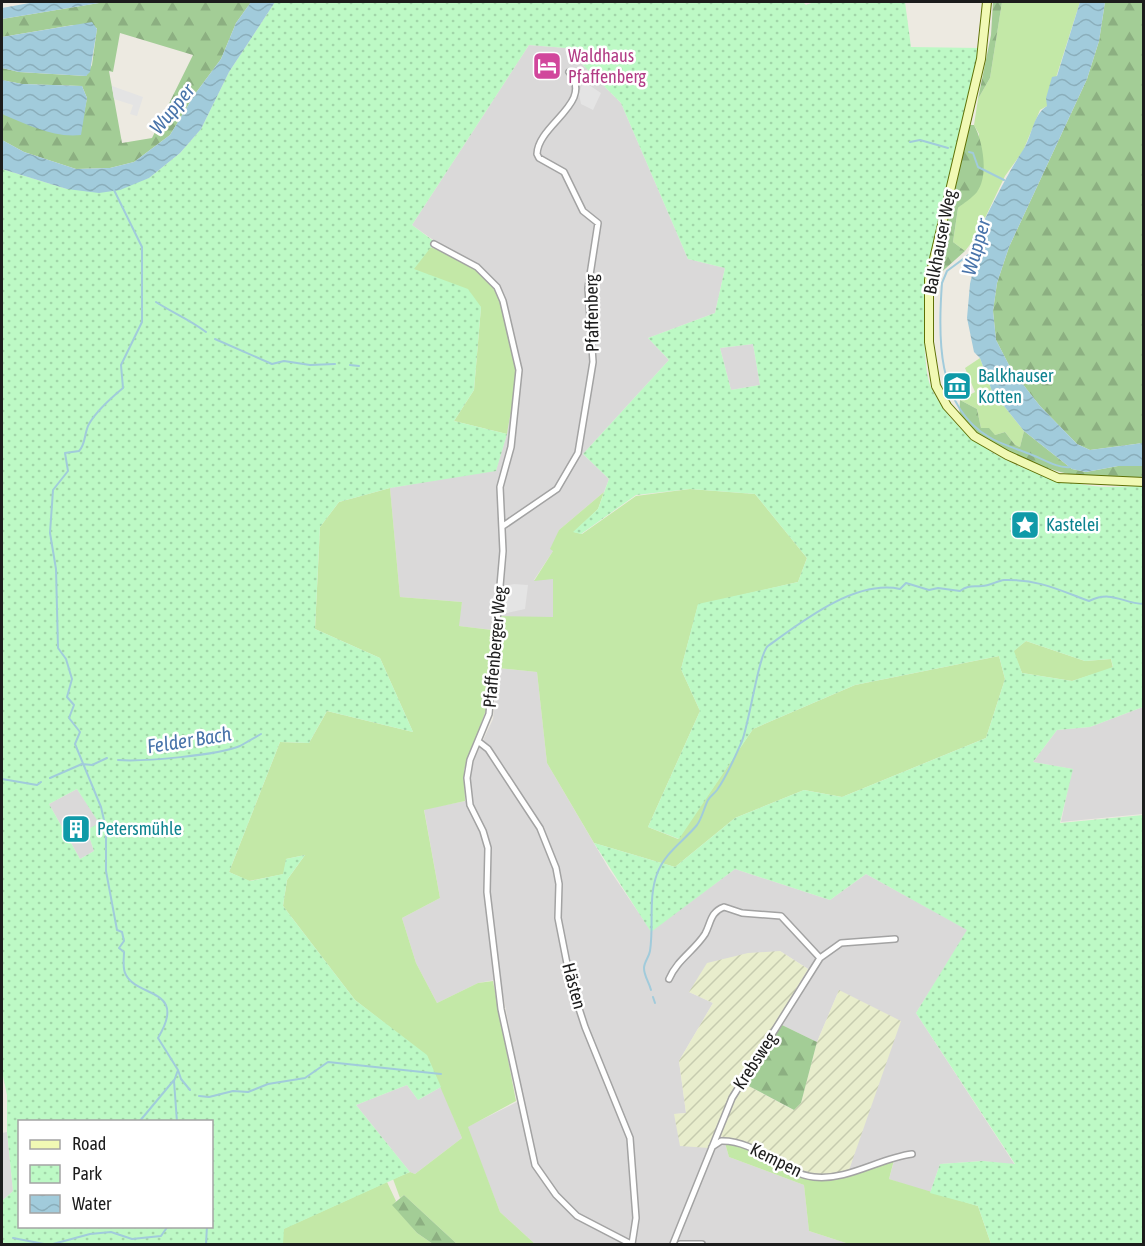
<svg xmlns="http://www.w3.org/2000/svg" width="1145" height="1246" font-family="'Asap Condensed',sans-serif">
  <defs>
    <pattern id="farmland-furrows" width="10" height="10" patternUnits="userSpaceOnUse" patternTransform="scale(1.5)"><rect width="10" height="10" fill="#e8edcc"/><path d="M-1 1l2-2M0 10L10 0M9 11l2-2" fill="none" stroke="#c6cbaf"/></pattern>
    <pattern id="forest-firs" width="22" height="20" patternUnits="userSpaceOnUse" patternTransform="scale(1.5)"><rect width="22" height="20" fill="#a3cd96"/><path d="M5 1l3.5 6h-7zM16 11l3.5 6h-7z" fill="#8caf81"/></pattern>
    <pattern id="park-dots" width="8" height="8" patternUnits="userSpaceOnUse" patternTransform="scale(1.5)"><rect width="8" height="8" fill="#bdf9c5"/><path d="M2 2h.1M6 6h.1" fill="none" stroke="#a2d5a9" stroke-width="1.8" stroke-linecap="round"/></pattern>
    <pattern id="water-waves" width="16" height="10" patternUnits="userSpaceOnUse" patternTransform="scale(1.5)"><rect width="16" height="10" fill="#a1cbdb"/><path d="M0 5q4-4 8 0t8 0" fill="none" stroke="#8aaebb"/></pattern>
  </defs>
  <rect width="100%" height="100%" fill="#edeae1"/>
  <path fill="#dad9d9" d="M529,45l37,3 55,55 67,156 37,9 -10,45 -67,25 21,22 -86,94 26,25 -5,13 -45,38 -6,21 -19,29 19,-2v39h-59l-1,13 -35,-4 4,-24 -62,-5 -10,-109 106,-18 11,-36 9,-64 -60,-114 -44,-31z
    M753,344l7,41 -29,5 -11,-42z
    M498,668l39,4 10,91 62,106 42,62 84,-62 95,31 36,-26 102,56 -52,83 99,152 -32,-4 -43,3 -10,29 -41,-14 7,-25 -47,16 16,-51 -26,-129 -22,52 -35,-17 31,-53 -33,-21 -91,41 24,11 -34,58 7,52 -11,1 34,34 3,-8 13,3 4,14 75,28 5,46 40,13h-314l-35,-32 -33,-85 56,-28 -23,-120 -22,4 -41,20 -21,-40 -14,-45 38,-20 -16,-89 47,-9 -1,-24 5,-19 18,-38z
    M1143,707v107l-82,8 11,-53 -39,-7 24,-32 33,-3z
    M77,789l23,34 -13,7 7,21 -14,8 -31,-55z
    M407,1085l11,15 23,-13 21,51 -47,36 -5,-2 -54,-67z
    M7,1132l6,59 -11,10v-68z"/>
  <path fill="url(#farmland-furrows)" d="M780,951l28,18 -80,132 -19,47 -29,-2 -6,-32 12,-1 -7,-52 34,-58 -24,-11 18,-29 41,-10z
    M839,990l62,31 -52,149 -26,6 -15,-2 -59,-30 -29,-8 -2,-2 15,-34 10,-17 50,27 8,-7 16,-61z"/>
  <path fill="#c3e8a7" d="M1002,2h78l-33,104 -7,4 -17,41 -18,25 -29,61 -11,14 -12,-9 5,-34 20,-18 1,-56 -5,-9 4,-26 12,-21z
    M430,247c50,18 68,32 79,86 2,11 7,24 7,36 1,21 -6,44 -9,65l-53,-13 20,-31 7,-83 -68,-38z
    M980,358l12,33 32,40 -4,16 -5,-2 -10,-13 -10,3 -14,-7 -4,-19 -17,-9 15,-8 -10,-24z
    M390,488l10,109 62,5 -3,24 33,4 2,-14 59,1v-38l-19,2 19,-30 -3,-2 9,-19 45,-38 -6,17 -24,23 8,2 54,-38 54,-7 65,5 52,64 -9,24 -100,23 -17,64 19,42 -52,116 30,12 75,-110 102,-44 144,-29 6,23 -19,59 -144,59 -38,-7 -69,28 -60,49 -81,-24 -47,-80 -10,-91 -48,-5 -3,43 -22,60 1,31 -41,9 16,88 -38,20 14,45 21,40 41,-20 15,-2 23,120 -48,26 32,85 35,32h-78l-53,-49 -4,3 -7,-19 17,-7 5,2 47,-36 -35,-82 -72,-56 -72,-94 4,-26 18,-25 -19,4 -2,15 -35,7 -20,-9 51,-130 29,1 18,-32 86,21 -33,-74 -65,-29 5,-102 19,-25z
    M1026,641l59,20 26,-2 2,9 -41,13 -50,-8 -9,-22z
    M725,1143c33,6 43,20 71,32 31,14 68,-6 98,-15l-5,19 89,27 13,38h-142l-40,-13 -5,-46 -75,-28z
    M387,1182l9,19 -3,4 24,28 16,11h-150v-15z"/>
  <path fill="url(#forest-firs)" fill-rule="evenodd" d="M105,2h146l-15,21 -15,36 -26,35 -25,41 -36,27 -24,6 -34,1 -52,-17 -22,-12v-27h82l3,-15 -5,-12 -60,-2 -20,-4v-12l17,4 67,4 6,-11 5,-37 -24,-3 -71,12v-18zM120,33l73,22 -41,83 -30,5 -13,-72 4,1z
    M993,2h9l-12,76 -12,21 13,-64z
    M1105,2h38v441l-53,7 -13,-6 -37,-38 -29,-37 -15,-29 -3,-29 4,-28 12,-36 78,-168 12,-38z
    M969,125h5c9,16 15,51 3,67 -5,6 -13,11 -19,16l-5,34 12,9 -29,26z
    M960,400l17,9 4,19h8l6,7 10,-3 10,13 5,2 4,-16 48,38 14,3 32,-6h25v11c-22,0 -46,2 -68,-2 -27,-4 -108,-33 -115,-61 -1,-4 0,-10 0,-14z
    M782,1025l35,17 -16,61 -7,7 -51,-27z
    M404,1195l53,49h-24l-16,-11 -25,-28z"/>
  <path fill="url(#park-dots)" fill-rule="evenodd" d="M275,2h528l3,3 8,-3h91l6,45 69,1 -55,230c-1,24 -3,89 6,109 26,59 102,93 162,99 17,2 34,0 50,0v221l-53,20 -33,3 -24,32 40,7 -13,54 83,-8v429h-152l-13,-38 -48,-13 10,-29 43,-3 32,3 -99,-151 51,-83 -101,-56 -36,26 -95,-31 -84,63 -57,-89 81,24 60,-49 69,-28 38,7 144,-59 19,-59 -6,-23 -144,29 -102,44 -74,110 -31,-12 52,-116 -19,-42 17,-65 100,-22 9,-24 -52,-64 -65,-5 -54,6 -55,39 -8,-2 25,-23 11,-30 -26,-25 86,-94 -21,-22 67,-25 10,-45 -37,-9 -67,-156 -55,-55 -37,-3 -117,180 23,17 -21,27 54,20 13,18 -7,83 -20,31 53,13 -11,37 -106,17 -51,14 -19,25 -5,102 65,29 33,74 -86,-21 -18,32 -29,-1 -51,130 21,9 33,-7 3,-15 19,-4 -18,25 -4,26 72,94 72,55 14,32 -23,13 -11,-15 -51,20 54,67 -126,57 -1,15h-281v-43l11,-10 -6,-59v-37l-5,-24v-902l65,20 69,-7 13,-4 31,-25 21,-24 28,-57zM753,344l7,41 -29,5 -11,-42zM1026,641l59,20 26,-2 2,8 -41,14 -50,-8 -8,-22zM77,789l22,34 -12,7 7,21 -14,8 -31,-55zM20,1122h192v104h-192z"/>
  <path fill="#e4e4e4" d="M583,81l18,12 -8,17 -12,-6 -2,-10z
    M112,86l31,11 -6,19 -7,-2 3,-9 -19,-6z
    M514,584l14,1 -3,24 -22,5 2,-28z"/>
  <path fill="url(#water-waves)" d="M35,2h70l-103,17v-11z
    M251,2h24l-46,70 -28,57 -21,24 -31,25 -29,12 -21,3 -32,-4 -65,-20v-29l22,12 52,17 34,-1 24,-6 36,-27 25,-41 26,-35 15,-36z
    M1080,2h25l-6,39 -12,38 -78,168 -12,36 -4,28 3,29 15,29 29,37 37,38 13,6 53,-7v23h-25l-32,6 -14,-3 -48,-38 -32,-40 -12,-33 -6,-6 -7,-34 3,-34 8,-36 -2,-11c15,-30 29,-59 47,-87 9,-13 10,-36 24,-44l-1,-8 6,-21 5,-1z
    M92,22l5,7 -7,43 -4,4 -67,-4 -17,-4v-31z
    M2,80l20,4 60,2 5,12 -6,37c-28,3 -52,-10 -77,-20l-2,-2z"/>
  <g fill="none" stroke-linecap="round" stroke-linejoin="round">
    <path stroke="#a1cbdb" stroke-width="2" d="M910,142l10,-2 28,8
      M969,152l4,1 5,14 26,13
      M113,188l29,59v75l-21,43 2,23c-12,10 -26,22 -34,36 -5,9 -3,20 -10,27l-14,2 3,18 -15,19 -3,43 6,36 2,79 8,11 6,20 -5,18 7,8 -5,13 11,14 -5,12 26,63 5,22v42l11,59 5,2 2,9 -5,7 5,4c0,7 -2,17 2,23 12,23 62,13 32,63l20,32 -4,11 3,41
      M978,248l-31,23 -5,12c-4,52 -6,123 47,154 11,7 26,11 38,16 13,4 30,16 43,14
      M156,302c17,11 33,17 50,30
      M215,339l57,25 12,-3 26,4 25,-1
      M350,365l9,1
      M118,760c25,2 101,-5 122,-14 7,-4 14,-8 21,-12
      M50,778l32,-14 10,1 15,-7
      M2,779l35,6 4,-3
      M651,990c-2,-8 -7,-14 -7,-22 0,-6 5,-11 6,-17 4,-25 -2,-53 7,-77 8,-22 26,-32 40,-49 5,-7 7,-17 11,-25 2,-4 6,-6 9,-10 10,-14 18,-33 25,-49 7,-17 17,-88 26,-95 32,-23 87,-67 132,-57l6,-6 23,7 9,-2 22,3c8,-6 13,-4 22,-5 7,0 15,-5 22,-6 34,-1 55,10 85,21 24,-11 32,2 55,3
      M653,997l2,6
      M178,1070l3,9 9,11
      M199,1096l10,1 24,-6 15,1 20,-8 37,-6 23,-16 113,12
      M139,1122l35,-42
      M177,1226h5
      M13,1238l31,6
      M53,1244l37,-10 21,-2 21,7 29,-3 7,-10
      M206,1244l1,-18"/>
    <g stroke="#a3a3a3" stroke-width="8">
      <path id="street" d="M434,244l43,23 20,20 6,14 16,69 -8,77 -11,40 3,64 -14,163 -19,46 -3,18 3,27 13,26 5,17 -1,44 14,117 34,156 21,30 21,21 54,28
        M503,526l54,-37 21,-36 15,-91 -5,-74 10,-65 -15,-12 -19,-39 -25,-14 -2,-4c1,-30 58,-51 32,-82
        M479,742l9,7 52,79 16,40 3,16 -1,34 13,66 14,43 45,111 6,80 -4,26
        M669,979c8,-19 25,-28 36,-45 6,-11 5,-22 19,-27l18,6 39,3 39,42
        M712,1147l9,-6c36,-1 59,32 93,36 33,4 66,-19 98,-23
        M673,1244l59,-146 88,-140 21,-15 54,-4
        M680,1244h22"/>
    </g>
    <g stroke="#5f7105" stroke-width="10">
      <path id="secondary" d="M987,2l-6,57 -52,221v62l7,44 11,20 27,30 33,19 51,23 86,4"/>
    </g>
    <use href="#street" stroke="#fff" stroke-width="5"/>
    <use href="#secondary" stroke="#f1f9b4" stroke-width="8"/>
  </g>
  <defs>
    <g id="hotel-square" transform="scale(1.5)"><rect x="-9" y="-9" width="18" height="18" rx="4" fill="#d1479c" stroke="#fff"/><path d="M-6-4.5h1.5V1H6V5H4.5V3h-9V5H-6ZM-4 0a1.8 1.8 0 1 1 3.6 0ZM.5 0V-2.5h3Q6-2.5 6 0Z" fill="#fff"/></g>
    <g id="museum-square" transform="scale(1.5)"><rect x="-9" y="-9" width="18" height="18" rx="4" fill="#0f9aa8" stroke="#fff"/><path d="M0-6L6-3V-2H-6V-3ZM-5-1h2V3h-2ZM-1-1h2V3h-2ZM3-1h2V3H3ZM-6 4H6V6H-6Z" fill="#fff"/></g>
    <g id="sight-square" transform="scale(1.5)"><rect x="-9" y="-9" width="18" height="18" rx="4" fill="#0f9aa8" stroke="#fff"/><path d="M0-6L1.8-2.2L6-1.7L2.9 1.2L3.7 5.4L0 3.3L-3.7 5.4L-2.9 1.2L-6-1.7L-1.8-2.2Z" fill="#fff"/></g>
    <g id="building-square" transform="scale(1.5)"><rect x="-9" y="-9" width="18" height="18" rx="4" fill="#0f9aa8" stroke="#fff"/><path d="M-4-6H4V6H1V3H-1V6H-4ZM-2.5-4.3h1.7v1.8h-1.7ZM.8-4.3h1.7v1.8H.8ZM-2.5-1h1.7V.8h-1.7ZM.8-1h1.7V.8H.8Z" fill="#fff"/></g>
  </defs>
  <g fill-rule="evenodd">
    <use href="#hotel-square" x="547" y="66"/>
    <use href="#museum-square" x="957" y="386"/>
    <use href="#sight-square" x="1025" y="525"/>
    <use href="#building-square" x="76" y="829"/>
  </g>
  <g text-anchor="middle" stroke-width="5" stroke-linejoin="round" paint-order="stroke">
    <g font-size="18" fill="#b23c85" stroke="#fff" text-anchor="start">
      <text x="568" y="62">Waldhaus<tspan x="568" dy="21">Pfaffenberg</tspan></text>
    </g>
    <g font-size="18" fill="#1c1c1c" stroke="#fff">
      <text transform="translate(940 242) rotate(-79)" y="6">Balkhauser Weg</text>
      <text transform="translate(592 313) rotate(-91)" y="6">Pfaffenberg</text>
      <text transform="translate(495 647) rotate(-85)" y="6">Pfaffenberger Weg</text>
      <text transform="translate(574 986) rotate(75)" y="6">Hästen</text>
      <text transform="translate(755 1061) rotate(-57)" y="6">Krebsweg</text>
      <text transform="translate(776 1160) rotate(26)" y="6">Kempen</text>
    </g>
    <g font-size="18" fill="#0d838f" stroke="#fff" text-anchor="start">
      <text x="978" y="382">Balkhauser<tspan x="978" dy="21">Kotten</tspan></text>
      <text x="1046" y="531">Kastelei</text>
      <text x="97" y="835">Petersmühle</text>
    </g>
    <g font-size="20" font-style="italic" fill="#4974aa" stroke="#fff">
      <text transform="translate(172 109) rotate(-51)" y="7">Wupper</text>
      <text transform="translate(976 247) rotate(-74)" y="7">Wupper</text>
      <text transform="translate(189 740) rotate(-9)" y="7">Felder Bach</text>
    </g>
  </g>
  <rect width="1145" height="1246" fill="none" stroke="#1c1c1c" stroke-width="6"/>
  <rect x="18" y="1120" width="195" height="108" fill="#ffffff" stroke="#a4a4a4" stroke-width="1.5"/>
  <rect x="30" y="1140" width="30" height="9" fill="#f1f9b4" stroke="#a4a4a4" stroke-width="1.5"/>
  <text x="72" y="1150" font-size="18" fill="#1c1c1c">Road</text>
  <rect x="30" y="1165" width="30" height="18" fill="url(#park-dots)" stroke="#a4a4a4" stroke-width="1.5"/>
  <text x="72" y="1180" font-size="18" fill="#1c1c1c">Park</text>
  <rect x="30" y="1195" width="30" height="18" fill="url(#water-waves)" stroke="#a4a4a4" stroke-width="1.5"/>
  <text x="72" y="1210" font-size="18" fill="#1c1c1c">Water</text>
</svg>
